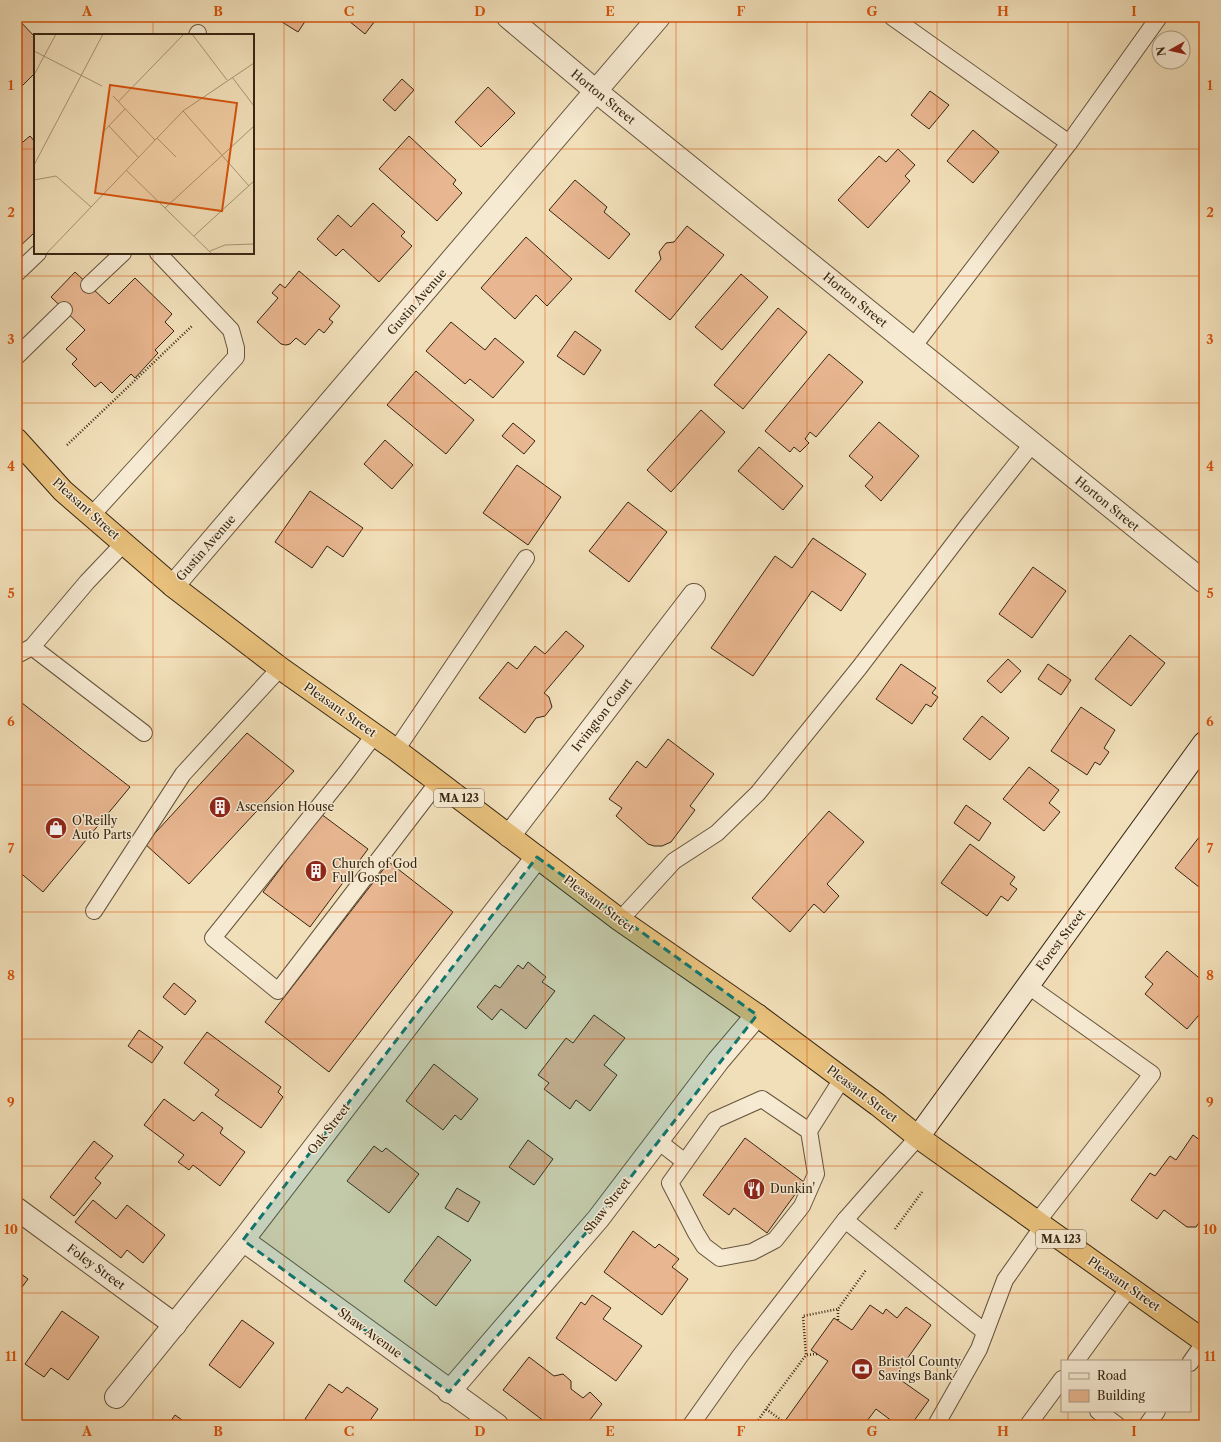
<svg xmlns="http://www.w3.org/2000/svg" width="1221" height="1442" viewBox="0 0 1221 1442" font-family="'Libre Caslon Text',serif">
<rect width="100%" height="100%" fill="#f1dfb9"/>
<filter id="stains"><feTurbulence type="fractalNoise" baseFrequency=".005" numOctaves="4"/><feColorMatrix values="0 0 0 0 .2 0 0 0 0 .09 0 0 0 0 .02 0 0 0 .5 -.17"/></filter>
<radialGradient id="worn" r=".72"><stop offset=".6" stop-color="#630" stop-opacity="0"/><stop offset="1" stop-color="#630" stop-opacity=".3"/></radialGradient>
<g fill="#e8b690" stroke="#372612">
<polygon points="274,17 308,17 298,32"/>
<polygon points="344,17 378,17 365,34"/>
<polygon points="17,18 35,37 35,73 17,91"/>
<polygon points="402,79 414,90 395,111 383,100"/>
<polygon points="488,87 515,113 481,147 455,122"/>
<polygon points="930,91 949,105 929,129 911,115"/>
<polygon points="973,130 999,152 973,183 947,161"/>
<polygon points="30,136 35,142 35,232 17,249 17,147"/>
<polygon points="409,136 456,180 453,184 462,193 437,221 379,169"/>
<polygon points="898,149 915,165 905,176 910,181 868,228 838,200 879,156 886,162"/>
<polygon points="575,180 607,207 604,212 630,234 609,259 549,210"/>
<polygon points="373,203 405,232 401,236 412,246 379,282 343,249 336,256 317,239 338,215 351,227"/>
<polygon points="687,226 724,255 670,320 635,291 661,259 659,252 666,243 674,242"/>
<polygon points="526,237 572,279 547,306 536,295 515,319 481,288"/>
<polygon points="299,271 340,306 329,319 333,322 324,333 319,329 305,345 296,338 290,344 286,345 281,344 257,322 278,298 272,293 280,284 285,288"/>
<polygon points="75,272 109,304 135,278 172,314 165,322 174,331 155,350 158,353 135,378 131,374 112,393 101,382 95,387 72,364 77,359 66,349 85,330 51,297"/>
<polygon points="741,274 768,297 722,350 695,327"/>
<polygon points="778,308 807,332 743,409 714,385"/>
<polygon points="451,322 485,350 495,338 524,362 493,398 470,379 465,384 426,351"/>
<polygon points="575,331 601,350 584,375 557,356"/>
<polygon points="829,354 863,382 816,437 810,432 805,439 809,443 800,452 794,447 790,452 765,431"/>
<polygon points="416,371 474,420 446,454 387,405"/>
<polygon points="701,410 725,432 671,492 647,470"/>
<polygon points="879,422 919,456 881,501 865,486 873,477 849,456"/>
<polygon points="513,423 535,441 524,454 502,436"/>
<polygon points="385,440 413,465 392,489 364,464"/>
<polygon points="759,447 803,486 783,510 738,471"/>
<polygon points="517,465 561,497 528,545 483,513"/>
<polygon points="310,491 363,528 343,557 327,546 312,568 275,542"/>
<polygon points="628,502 667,532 629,582 589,551"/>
<polygon points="813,538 866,574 841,611 812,591 753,676 711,648 775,556 792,568"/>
<polygon points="1033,567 1066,591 1032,638 999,614"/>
<polygon points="566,631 584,646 544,693 549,697 552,707 545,716 536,718 525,733 479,698 508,662 517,669 535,646 545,654"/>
<polygon points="1130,635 1165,663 1131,706 1095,679"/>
<polygon points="1008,659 1021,671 1001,693 987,681"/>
<polygon points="901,664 936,688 932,693 938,697 931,707 926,704 912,724 876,699"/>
<polygon points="1048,664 1071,680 1061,695 1038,679"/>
<polygon points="22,703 130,787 43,892 17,870 17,709"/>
<polygon points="1081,707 1115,730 1104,748 1109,752 1100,765 1095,762 1087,775 1051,751"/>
<polygon points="982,716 1009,738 990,760 963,739"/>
<polygon points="247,733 294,771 189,884 145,844"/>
<polygon points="668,739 714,774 690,806 695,810 671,842 662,846 654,846 648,844 616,816 622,808 609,799 637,761 646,768"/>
<polygon points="1029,767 1059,790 1049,803 1060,812 1044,831 1003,799"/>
<polygon points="966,805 991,823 979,841 954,823"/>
<polygon points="829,811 864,842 827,884 839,896 824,913 814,904 790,932 752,898"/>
<polygon points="321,814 368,849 310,927 263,892"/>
<polygon points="1204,831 1204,891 1175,868"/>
<polygon points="970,844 1015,877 1010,884 1017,889 1008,901 1001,896 987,916 941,883"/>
<polygon points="389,862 453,912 329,1072 265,1022"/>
<polygon points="1167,951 1204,982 1204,1009 1187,1029 1145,994 1153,984 1145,977"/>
<polygon points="528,962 546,977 542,982 555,991 526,1029 501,1009 492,1020 477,1007 495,985 500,988 518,965 523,969"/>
<polygon points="174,983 196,1001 185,1015 163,997"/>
<polygon points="594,1015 625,1038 604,1065 617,1075 590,1111 576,1100 570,1109 544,1089 549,1083 538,1075 566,1038 573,1043"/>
<polygon points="139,1030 163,1047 152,1063 128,1046"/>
<polygon points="207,1032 281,1087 278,1092 283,1097 261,1128 215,1095 219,1090 184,1063"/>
<polygon points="434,1064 478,1099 461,1120 455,1115 443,1130 406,1101"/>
<polygon points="164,1099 194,1121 202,1112 223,1128 220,1133 245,1152 220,1186 193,1165 189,1170 178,1162 184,1155 144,1125"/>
<polygon points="1193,1135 1204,1143 1204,1216 1196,1227 1187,1227 1164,1210 1157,1219 1131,1200 1150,1173 1155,1176 1170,1156 1176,1160"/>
<polygon points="745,1138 804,1182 767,1233 734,1208 729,1215 703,1195"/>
<polygon points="528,1140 553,1159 534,1185 509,1167"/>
<polygon points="94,1141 113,1156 95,1178 101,1183 74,1216 50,1197"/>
<polygon points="374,1146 382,1152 386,1148 419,1174 389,1213 347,1181"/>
<polygon points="457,1188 480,1202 468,1222 445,1208"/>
<polygon points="93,1200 116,1219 127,1205 165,1235 143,1263 127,1250 121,1258 75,1222"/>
<polygon points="633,1231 655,1248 659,1244 679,1259 672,1267 688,1279 662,1315 604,1272"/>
<polygon points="438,1236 471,1260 436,1306 404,1281"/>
<polygon points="17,1271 28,1279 17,1294"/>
<polygon points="592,1295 611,1308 603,1319 642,1346 616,1381 556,1338 581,1302 585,1305"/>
<polygon points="870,1305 883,1314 886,1309 897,1318 906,1307 931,1325 895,1376 929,1400 911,1425 897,1425 876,1409 864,1425 782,1425 828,1361 811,1350 834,1318 852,1330"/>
<polygon points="62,1311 99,1337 68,1380 51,1368 44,1377 25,1364"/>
<polygon points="242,1320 274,1343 240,1388 209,1365"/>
<polygon points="529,1357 554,1376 563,1374 571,1381 571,1389 583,1398 590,1392 602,1404 586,1425 549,1425 503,1390"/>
<polygon points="329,1384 342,1393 347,1387 378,1409 367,1425 314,1425 305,1419"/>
<polygon points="175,1415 189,1425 168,1425"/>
</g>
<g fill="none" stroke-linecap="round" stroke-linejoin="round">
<g stroke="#66543c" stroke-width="18">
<g id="lane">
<polyline points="892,17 1069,143 913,347"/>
<polyline points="197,35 198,33"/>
<polyline points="1069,143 1159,17"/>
<polyline points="17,273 38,253"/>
<polyline points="89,285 123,253"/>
<polyline points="17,356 64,310"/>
<polyline points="92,515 236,357 236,348 231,330 158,253"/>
<polyline points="32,647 144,733"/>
<polyline points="17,655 32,647 87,582 124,543"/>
<polyline points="375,734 345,774 213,938 278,991 438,782"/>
<polyline points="396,750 526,558"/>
<polyline points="94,911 183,774 280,668"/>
<polyline points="620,920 674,861 717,833 758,793 859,668 968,525 1033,443"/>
<polyline points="1027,985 1152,1074 1037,1222"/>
<polyline points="809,1131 762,1099 715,1120 670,1183 696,1233 704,1246 720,1258 752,1252 775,1240 802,1206 816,1174 809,1131 842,1079"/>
<polyline points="658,1141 685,1162"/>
<polyline points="845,1220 985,1332"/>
<polyline points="1076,1361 1129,1288"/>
<polyline points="1190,1363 1204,1343"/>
<polyline points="1098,1411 1117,1425"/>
<polyline points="691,1425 740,1356 845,1220 918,1137"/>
<polyline points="936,1425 979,1349 1005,1280 1043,1226"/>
<polyline points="1028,1425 1062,1379"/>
<polyline points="1147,1425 1157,1411"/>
</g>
</g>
<g stroke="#66543c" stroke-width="24">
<g id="street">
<polyline points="508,17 597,92 1204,582"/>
<polyline points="173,586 659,17"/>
<polyline points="509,836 694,595"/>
<polyline points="17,1209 175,1325"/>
<polyline points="243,1240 497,1425"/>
<polyline points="449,1392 598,1219 718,1061 757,1015"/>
<polyline points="116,1397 243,1240 537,857"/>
</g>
</g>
<g stroke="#372612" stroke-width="24">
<polyline id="secondary" points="918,1137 1204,743"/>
</g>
<g stroke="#372612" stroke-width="24">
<polyline id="highway" points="17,440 63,491 173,586 280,668 396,750 620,920 757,1015 878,1105 918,1137 1204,1341"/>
</g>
<g stroke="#372612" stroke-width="2.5" stroke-dasharray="1 2" stroke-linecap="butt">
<polyline points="67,445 193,325"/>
<polyline points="895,1229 922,1192"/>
<polyline points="838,1320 838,1309 866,1270"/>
<polyline points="817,1354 806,1355 803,1316 838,1309"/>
<polyline points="784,1422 766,1409 806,1355"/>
<polyline points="755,1425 766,1409"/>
</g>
<use href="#lane" stroke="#f6ead2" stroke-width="16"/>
<use href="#street" stroke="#f6ead2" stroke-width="22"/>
<use href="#secondary" stroke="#f6ead2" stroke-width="22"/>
<use href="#highway" stroke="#e8c07c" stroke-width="22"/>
</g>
<path fill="#0f766e" fill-opacity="0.2" stroke="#0f766e" stroke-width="3" stroke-dasharray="8 5" stroke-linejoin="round" d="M537,857L757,1015L598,1219L449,1392L243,1240Z"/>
<path fill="none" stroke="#d6540d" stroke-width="1" stroke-opacity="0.55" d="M153,17V35M284,17V1425M414,17V1425M545,17V1425M676,17V1425M807,17V1425M937,17V1425M1068,17V1361M17,149H35M253,149H1204M153,253V1425M17,276H1204M17,403H1204M17,530H1204M17,657H1204M17,785H1204M17,912H1204M17,1039H1204M17,1166H1204M17,1293H1204M1068,1411V1425"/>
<defs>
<g id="building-disc" transform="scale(1.15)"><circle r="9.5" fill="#8f2418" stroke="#f6ead2"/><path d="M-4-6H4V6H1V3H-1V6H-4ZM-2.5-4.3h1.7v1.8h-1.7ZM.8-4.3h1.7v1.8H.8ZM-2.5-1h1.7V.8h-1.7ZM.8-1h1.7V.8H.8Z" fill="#fff"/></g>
<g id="shop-disc" transform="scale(1.15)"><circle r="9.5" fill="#8f2418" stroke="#f6ead2"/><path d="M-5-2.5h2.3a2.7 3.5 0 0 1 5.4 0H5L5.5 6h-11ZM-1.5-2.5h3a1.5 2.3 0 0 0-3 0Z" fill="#fff"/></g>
<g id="restaurant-disc" transform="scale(1.15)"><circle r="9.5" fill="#8f2418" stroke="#f6ead2"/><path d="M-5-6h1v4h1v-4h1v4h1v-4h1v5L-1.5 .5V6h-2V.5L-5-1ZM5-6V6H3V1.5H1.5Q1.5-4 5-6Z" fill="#fff"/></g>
<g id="bank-disc" transform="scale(1.15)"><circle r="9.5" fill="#8f2418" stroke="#f6ead2"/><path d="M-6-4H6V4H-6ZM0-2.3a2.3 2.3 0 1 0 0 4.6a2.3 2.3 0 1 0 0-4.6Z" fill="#fff"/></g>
</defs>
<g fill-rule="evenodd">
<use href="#building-disc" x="220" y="807"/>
<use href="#shop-disc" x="56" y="828"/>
<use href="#building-disc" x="316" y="871"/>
<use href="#restaurant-disc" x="754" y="1189"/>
<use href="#bank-disc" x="862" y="1369"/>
</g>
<g text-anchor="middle" stroke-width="3" stroke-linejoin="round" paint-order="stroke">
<g fill="#f6ead2" stroke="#70614c" stroke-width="1">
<rect x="434" y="789" width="50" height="18" rx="3"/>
<rect x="1036" y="1230" width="50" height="18" rx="3"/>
</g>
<g font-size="11" font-weight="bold" fill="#372612">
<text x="459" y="802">MA 123</text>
<text x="1061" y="1243">MA 123</text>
</g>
<g font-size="12" fill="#372612" stroke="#f6ead2">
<text transform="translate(603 97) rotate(39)" y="4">Horton Street</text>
<text transform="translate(855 300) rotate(39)" y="4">Horton Street</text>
<text transform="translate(417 302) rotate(-49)" y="4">Gustin Avenue</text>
<text transform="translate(1107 504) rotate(39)" y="4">Horton Street</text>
<text transform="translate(86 509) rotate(42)" y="4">Pleasant Street</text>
<text transform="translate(206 548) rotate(-49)" y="4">Gustin Avenue</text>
<text transform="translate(340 710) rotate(35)" y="4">Pleasant Street</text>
<text transform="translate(602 715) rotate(-52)" y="4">Irvington Court</text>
<text transform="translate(599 904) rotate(37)" y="4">Pleasant Street</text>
<text transform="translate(1061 940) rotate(-53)" y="4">Forest Street</text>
<text transform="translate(862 1094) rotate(37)" y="4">Pleasant Street</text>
<text transform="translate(329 1129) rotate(-52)" y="4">Oak Street</text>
<text transform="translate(607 1206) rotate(-52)" y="4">Shaw Street</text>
<text transform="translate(96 1267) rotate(36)" y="4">Foley Street</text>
<text transform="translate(1124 1284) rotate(35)" y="4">Pleasant Street</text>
<text transform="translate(370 1333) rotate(36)" y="4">Shaw Avenue</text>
</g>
<g font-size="12" fill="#372612" stroke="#f6ead2" text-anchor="start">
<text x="236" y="811">Ascension House</text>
<text x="72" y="825">O'Reilly<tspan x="72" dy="14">Auto Parts</tspan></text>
<text x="332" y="868">Church of God<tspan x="332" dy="14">Full Gospel</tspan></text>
<text x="770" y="1193">Dunkin'</text>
<text x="878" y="1366">Bristol County<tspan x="878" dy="14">Savings Bank</tspan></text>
</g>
</g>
<g transform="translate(34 34)">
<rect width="220" height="220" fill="#f1dfb9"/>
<path fill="none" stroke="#a79576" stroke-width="1" d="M158,0L193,46M0,17L68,52M0,41L22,0M198,43L220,72M79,62L121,106M84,68L150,0M149,77L215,152M75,92L104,123M68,99L91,75M123,104L142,123M0,131L69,0M92,136L178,220M0,146L22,142L57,173M131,174L220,92M160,202L220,147M176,217L191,211L220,210M12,220L149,77L220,29"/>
<path fill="#d6540d" fill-opacity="0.15" stroke="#d6540d" stroke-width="2" d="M76,51L203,69L188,177L61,159Z"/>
<rect width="220" height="220" fill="none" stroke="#372612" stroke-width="2"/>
</g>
<rect width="1221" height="1442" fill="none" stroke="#f1dfb9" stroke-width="44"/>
<rect x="1061" y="1360" width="130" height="52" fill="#f6ead2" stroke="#aa9c85"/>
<rect x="1069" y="1373" width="20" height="6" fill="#f6ead2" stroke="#aa9c85"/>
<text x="1097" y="1380" font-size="12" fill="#372612">Road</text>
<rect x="1069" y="1390" width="20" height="12" fill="#e8b690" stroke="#aa9c85"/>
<text x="1097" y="1400" font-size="12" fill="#372612">Building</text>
<g transform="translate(1171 50) rotate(262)"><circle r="19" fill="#f6ead2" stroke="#aa9c85"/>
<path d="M0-3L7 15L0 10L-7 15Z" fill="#8f2418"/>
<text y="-6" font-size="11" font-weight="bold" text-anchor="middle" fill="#372612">N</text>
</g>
<rect x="22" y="22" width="1177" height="1398" fill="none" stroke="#d6540d" stroke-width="1.5"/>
<g font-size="13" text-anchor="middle" font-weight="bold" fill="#d6540d">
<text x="87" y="16">A</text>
<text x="218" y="16">B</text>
<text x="349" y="16">C</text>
<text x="480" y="16">D</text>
<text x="610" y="16">E</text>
<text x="741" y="16">F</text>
<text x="872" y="16">G</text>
<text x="1003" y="16">H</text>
<text x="1134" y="16">I</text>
<text x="11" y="90">1</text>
<text x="1210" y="90">1</text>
<text x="11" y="217">2</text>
<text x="1210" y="217">2</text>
<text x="11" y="344">3</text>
<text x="1210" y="344">3</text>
<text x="11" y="471">4</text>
<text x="1210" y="471">4</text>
<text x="11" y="598">5</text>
<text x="1210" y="598">5</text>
<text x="11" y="726">6</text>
<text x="1210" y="726">6</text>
<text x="11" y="853">7</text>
<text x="1210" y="853">7</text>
<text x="11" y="980">8</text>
<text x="1210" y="980">8</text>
<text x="11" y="1107">9</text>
<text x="1210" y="1107">9</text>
<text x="11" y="1234">10</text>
<text x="1210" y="1234">10</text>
<text x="11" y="1361">11</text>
<text x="1210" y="1361">11</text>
<text x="87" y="1436">A</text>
<text x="218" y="1436">B</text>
<text x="349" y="1436">C</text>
<text x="480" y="1436">D</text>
<text x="610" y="1436">E</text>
<text x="741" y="1436">F</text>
<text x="872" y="1436">G</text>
<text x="1003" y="1436">H</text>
<text x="1134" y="1436">I</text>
</g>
<rect width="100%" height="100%" filter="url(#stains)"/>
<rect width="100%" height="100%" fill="url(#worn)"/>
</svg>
